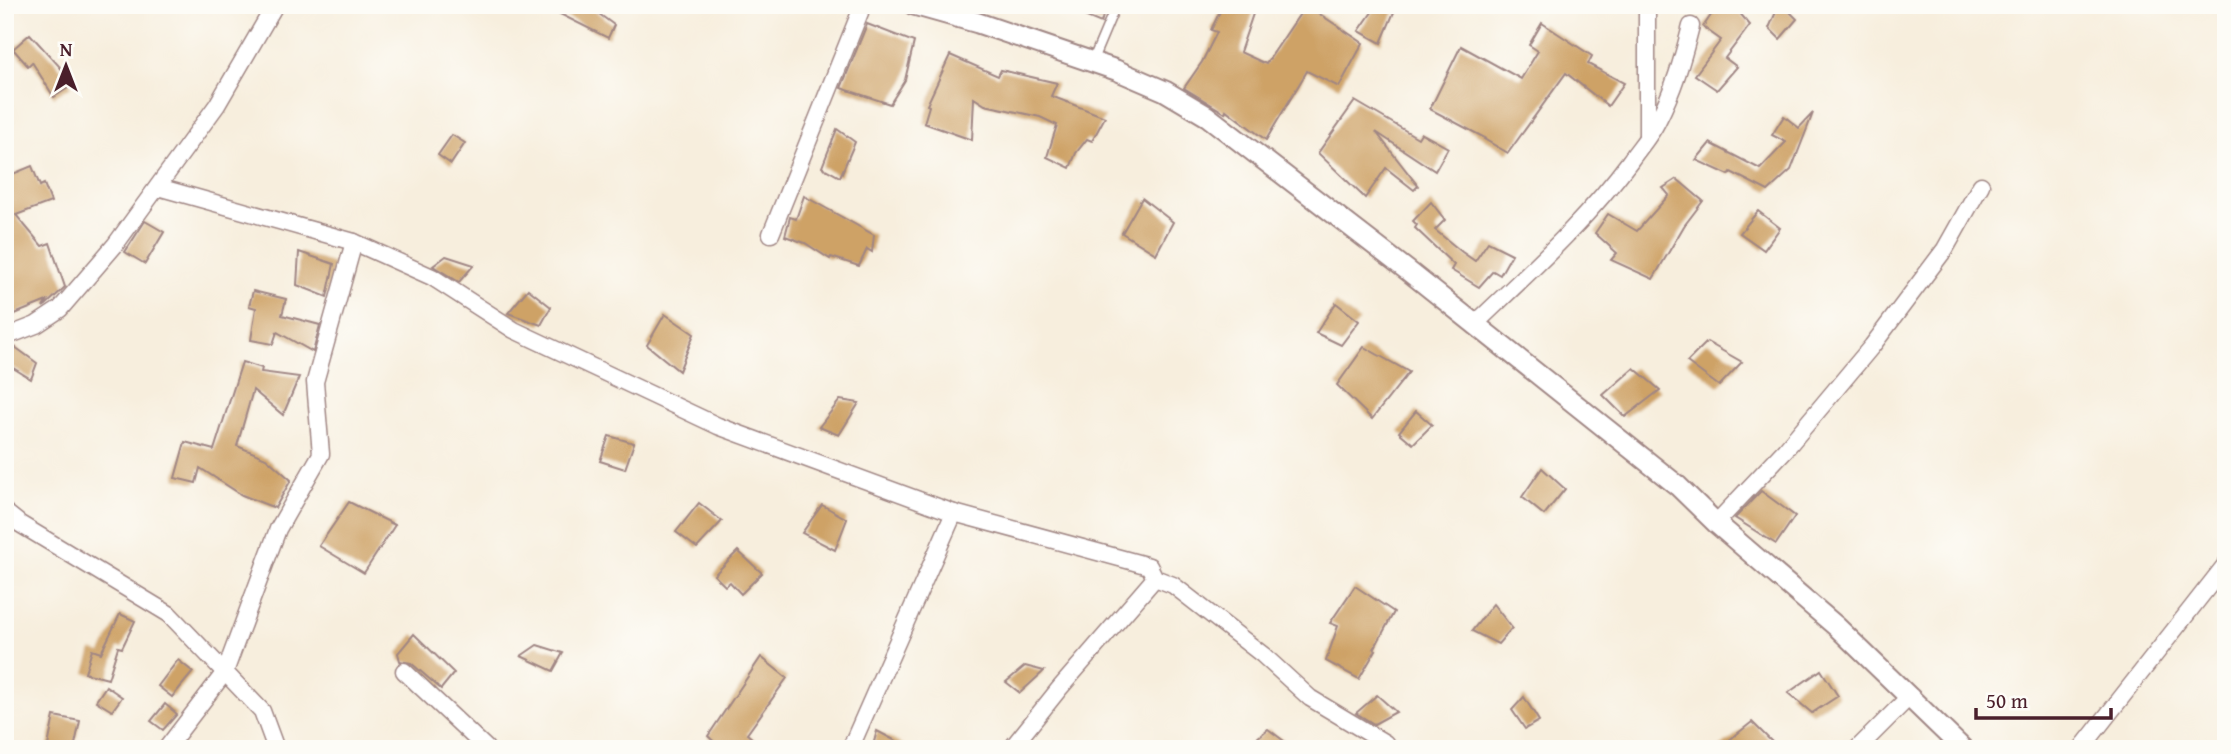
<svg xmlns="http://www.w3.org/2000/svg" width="2231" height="754" viewBox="0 0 2231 754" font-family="'Gentium Book Plus',serif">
<rect width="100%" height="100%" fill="#fdfcf7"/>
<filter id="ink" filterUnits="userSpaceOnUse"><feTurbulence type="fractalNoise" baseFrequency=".0143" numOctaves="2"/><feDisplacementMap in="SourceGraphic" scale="14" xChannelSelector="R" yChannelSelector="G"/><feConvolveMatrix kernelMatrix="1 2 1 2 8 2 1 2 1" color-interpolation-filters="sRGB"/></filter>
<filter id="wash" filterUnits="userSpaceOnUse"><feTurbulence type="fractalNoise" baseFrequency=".00686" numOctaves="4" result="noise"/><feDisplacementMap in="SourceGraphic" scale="28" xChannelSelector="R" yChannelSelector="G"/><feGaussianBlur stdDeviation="1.57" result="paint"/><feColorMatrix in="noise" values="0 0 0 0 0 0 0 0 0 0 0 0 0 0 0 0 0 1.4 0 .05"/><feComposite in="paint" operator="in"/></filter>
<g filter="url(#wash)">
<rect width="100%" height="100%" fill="#f7eedd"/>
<g id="blocks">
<g fill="#cea266">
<polygon points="542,5 587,5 614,25 608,38"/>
<polygon points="1058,5 1106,5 1101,23"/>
<polygon points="1223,5 1256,5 1240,52 1266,64 1306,5 1363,43 1339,87 1307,71 1266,140 1226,110 1225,113 1184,88 1202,62 1217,32 1211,30"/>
<polygon points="1377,5 1397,5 1381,43 1359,31"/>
<polygon points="1718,5 1733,5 1750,25 1725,58 1737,67 1717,90 1695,75 1721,40 1703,27"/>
<polygon points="1779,5 1783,5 1797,19 1780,39 1769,28"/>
<polygon points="1542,23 1592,56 1588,64 1624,83 1608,106 1566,73 1508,153 1484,139 1485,138 1430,109 1461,46 1521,79 1538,51 1529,45"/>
<polygon points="867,24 914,42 905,80 890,104 841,88"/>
<polygon points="30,34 60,67 71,86 54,97 32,62 28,66 13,49"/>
<polygon points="950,55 998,76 1001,70 1057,83 1051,96 1105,117 1092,141 1087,139 1076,153 1070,168 1047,157 1057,125 1040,117 985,105 974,98 972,140 924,123 929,106 927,105"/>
<polygon points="1355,101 1418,138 1421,133 1448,148 1435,171 1376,132 1418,186 1414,190 1386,168 1365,198 1318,153"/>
<polygon points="1813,113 1791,170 1768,191 1731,172 1729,175 1696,160 1710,143 1760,169 1786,142 1772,135 1784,116 1799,128"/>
<polygon points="837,129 855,142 840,177 822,167"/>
<polygon points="452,135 465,143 451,164 438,155"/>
<polygon points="32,166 40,186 44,184 51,202 16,215 42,246 50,243 65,287 46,305 43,307 47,301 5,318 5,185 11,184 8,176"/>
<polygon points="1677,179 1703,201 1684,226 1653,279 1611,260 1617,253 1595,233 1608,214 1637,231 1669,195 1663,188"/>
<polygon points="804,196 874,235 872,252 867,249 859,266 831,257 830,259 805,243 785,236 790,217 796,219"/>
<polygon points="1142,198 1173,222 1156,254 1122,233"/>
<polygon points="1431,202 1445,220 1435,230 1462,252 1475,261 1488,242 1512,254 1500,275 1493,271 1479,287 1451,270 1454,265 1415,228 1417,225 1413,221"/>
<polygon points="1758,211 1780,228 1764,250 1740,233"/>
<polygon points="145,221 164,232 145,264 125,252"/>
<polygon points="299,252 334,264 327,297 297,285"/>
<polygon points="446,256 474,265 459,282 433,266"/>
<polygon points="528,289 551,307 541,325 508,313"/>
<polygon points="253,291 286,299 282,315 320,325 313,352 277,332 273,344 251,340 256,308 249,306"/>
<polygon points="1336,303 1359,321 1341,345 1316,333"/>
<polygon points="665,314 694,334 679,371 647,345"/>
<polygon points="1707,342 1742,362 1719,386 1687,362"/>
<polygon points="15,347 37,363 31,379 5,363"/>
<polygon points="1364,347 1409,372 1372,419 1337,385"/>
<polygon points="242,362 262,368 261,372 299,377 283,415 253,390 237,446 266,458 291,480 275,508 242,495 200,468 196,483 175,478 185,442 214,450"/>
<polygon points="1634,368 1660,390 1625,417 1603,395"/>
<polygon points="840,400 859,403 839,435 819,427"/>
<polygon points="1416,411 1432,425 1413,444 1399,432"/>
<polygon points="609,436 634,443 625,469 600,461"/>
<polygon points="1542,468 1565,489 1544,515 1522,497"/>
<polygon points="1761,491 1795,516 1776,544 1735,518"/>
<polygon points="349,502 395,525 364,573 319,546"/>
<polygon points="699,503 722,521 697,548 676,532"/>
<polygon points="822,505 847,519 835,550 802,533"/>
<polygon points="738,551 762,573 741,594 730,582 725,586 714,575"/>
<polygon points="1355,586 1394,612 1374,649 1376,650 1359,679 1326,661 1338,626 1330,623"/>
<polygon points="1493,604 1512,628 1498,644 1472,631"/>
<polygon points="120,614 135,621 122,648 118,647 108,679 85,673 92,650 101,653"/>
<polygon points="414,634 454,673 441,689 411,663 400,661 398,653"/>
<polygon points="537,645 563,653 553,671 521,656"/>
<polygon points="761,657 787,678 747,734 765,749 722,749 708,736"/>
<polygon points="178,660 193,672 172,697 158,686"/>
<polygon points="1025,666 1044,671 1020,693 1006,682"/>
<polygon points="1821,670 1838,696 1812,713 1788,693"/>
<polygon points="106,686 122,697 112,711 96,701"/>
<polygon points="1377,695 1396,712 1374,724 1356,713"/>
<polygon points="1524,697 1539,721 1525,729 1512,710"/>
<polygon points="165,704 177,714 163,730 151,721"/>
<polygon points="54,716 80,721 74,749 48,746"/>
<polygon points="1752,722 1779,749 1718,749"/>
<polygon points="1268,729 1284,741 1273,749 1244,749"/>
<polygon points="877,731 911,749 872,749"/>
</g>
</g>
</g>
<g filter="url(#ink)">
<use href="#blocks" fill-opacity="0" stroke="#a08684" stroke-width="2"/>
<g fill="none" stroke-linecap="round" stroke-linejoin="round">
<g stroke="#a08684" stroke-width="11">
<polyline id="service" points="1092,62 1116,5"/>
</g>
<g stroke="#a08684" stroke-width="19">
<g id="minor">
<polyline points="1647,137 1647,5"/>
<polyline points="158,187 354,242 432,277 514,330 718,426 954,513 1149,566 1155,578 1173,585 1263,655 1310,698 1385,743 1390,749"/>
<polyline points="771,234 863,5"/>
<path d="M1475,324C1529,272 1585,222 1630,161C1639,148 1650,136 1657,122C1674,89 1682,61 1691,26"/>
<polyline points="5,337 36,325 60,309 115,245 217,105 275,5"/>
<polyline points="5,512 20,524 169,614 262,711 276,749"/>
<polyline points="1716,523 1785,450 1872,346 1945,249 1981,185"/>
<polyline points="404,671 486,748"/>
<polyline points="166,749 225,672 278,529 321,454 315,382 354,242"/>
<polyline points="850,749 954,513"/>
<polyline points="1011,749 1059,689 1155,578"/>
<polyline points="1857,749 1910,696"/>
<polyline points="2081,749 2226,564"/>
</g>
</g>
<g stroke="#a08684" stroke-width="23">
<polyline id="tertiary" points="914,5 978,23 1116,70 1165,91 1207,116 1407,270 1678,486 1716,523 1837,627 1963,749"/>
</g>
<use href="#service" stroke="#fff" stroke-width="8"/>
<use href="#minor" stroke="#fff" stroke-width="16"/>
<use href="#tertiary" stroke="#fff" stroke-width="19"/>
</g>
</g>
<rect width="2231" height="754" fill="none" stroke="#fdfcf7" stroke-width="28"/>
<g transform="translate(66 66)" stroke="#fdfcf7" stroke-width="5" paint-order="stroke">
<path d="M0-5L12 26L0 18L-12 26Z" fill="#4a1f2b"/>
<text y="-10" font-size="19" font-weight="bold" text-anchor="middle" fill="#4a1f2b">N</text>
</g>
<path d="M1976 708v10h135v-10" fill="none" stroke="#4a1f2b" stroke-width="3.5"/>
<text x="1986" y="708" font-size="21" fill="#4a1f2b" stroke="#fdfcf7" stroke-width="5" paint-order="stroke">50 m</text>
</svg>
